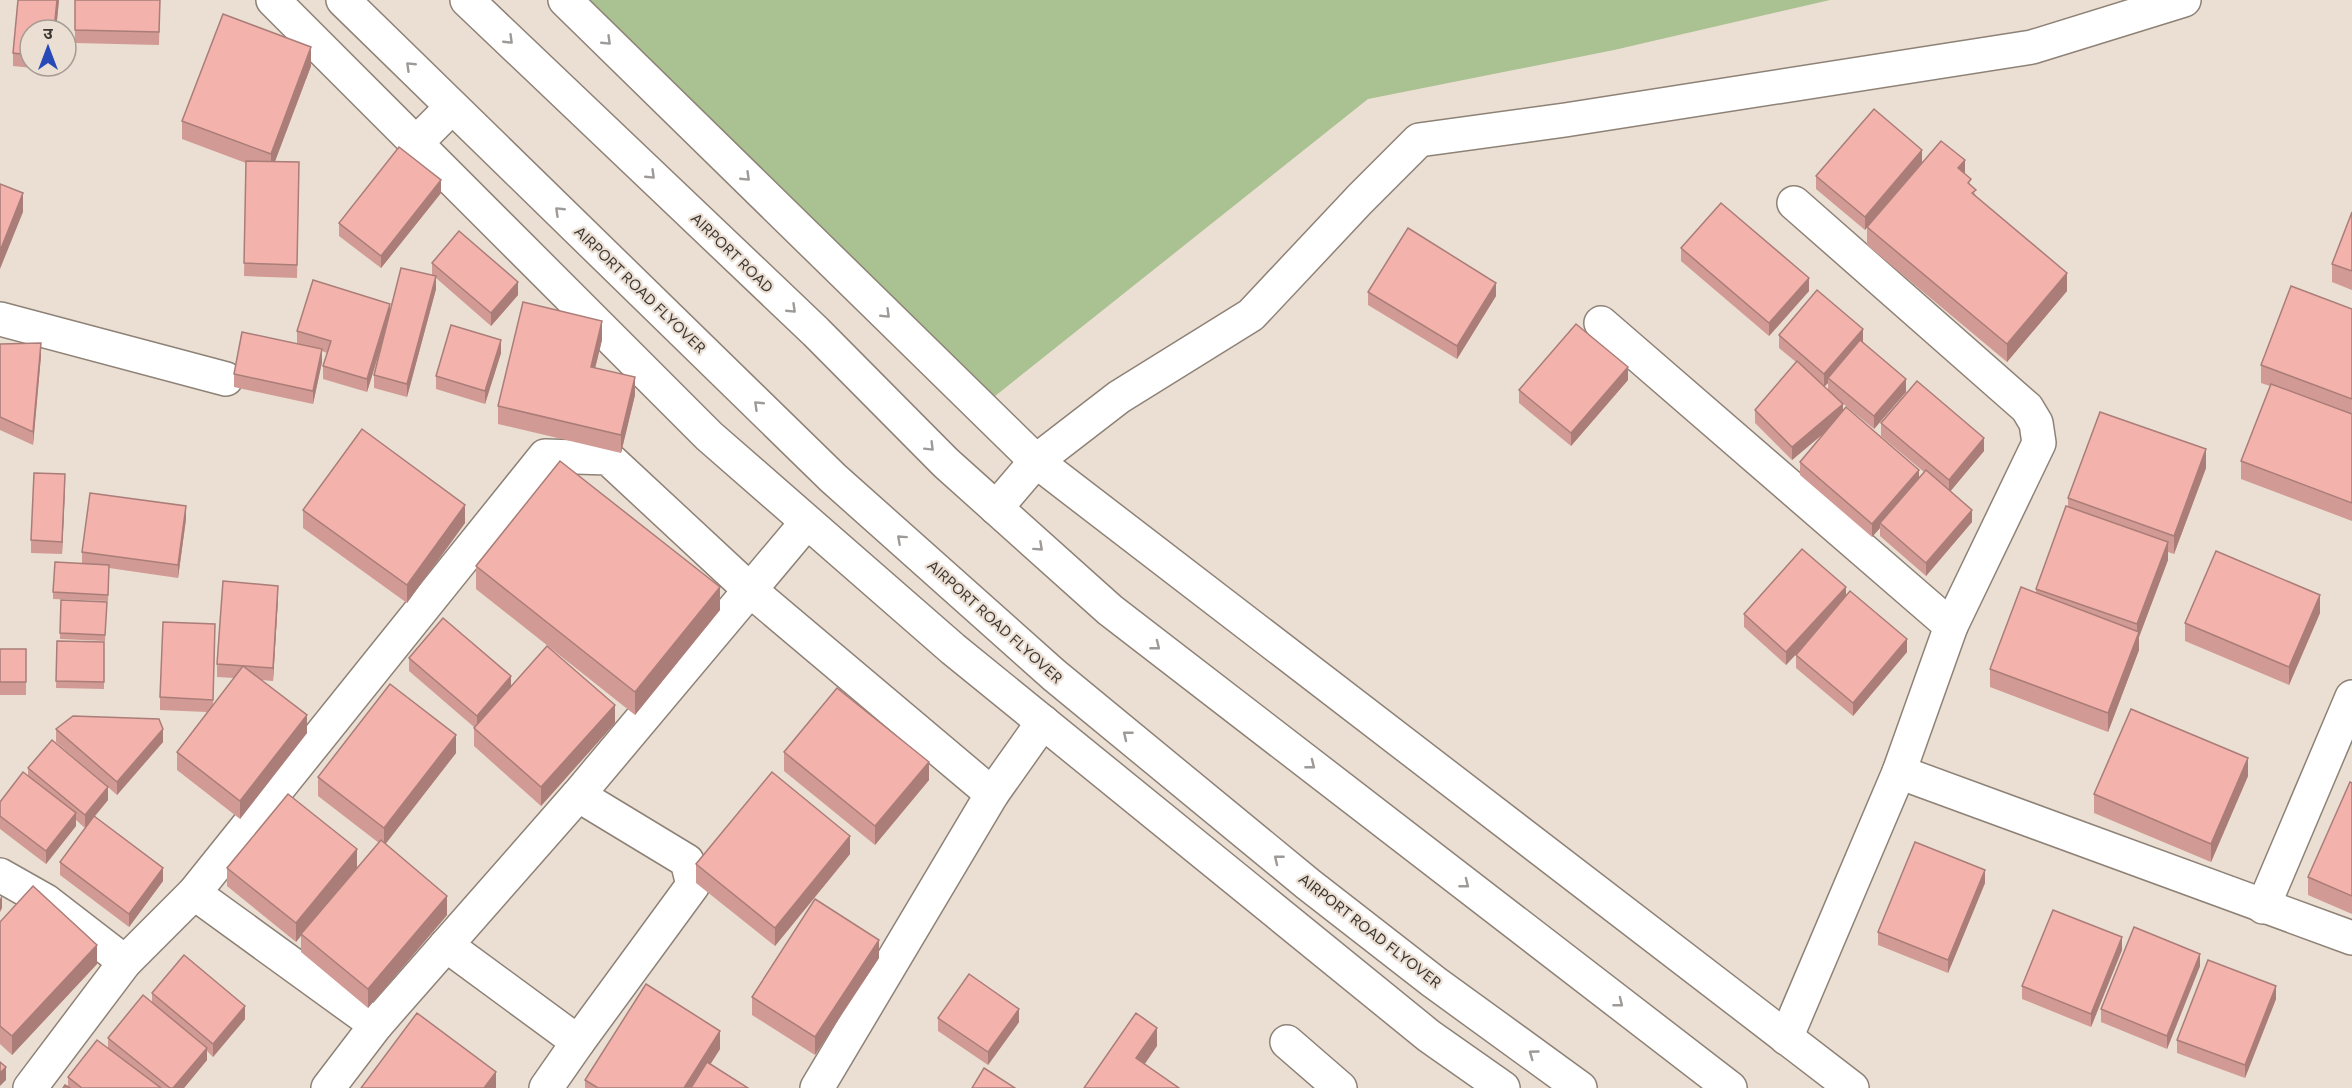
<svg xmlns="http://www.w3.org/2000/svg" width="2352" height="1088" viewBox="0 0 2352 1088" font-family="Figtree,'Noto Sans Devanagari',sans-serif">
<rect width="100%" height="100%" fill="#ebded2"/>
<polygon fill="#aac191" points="579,0 1830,0 1614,50 1368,99 980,408"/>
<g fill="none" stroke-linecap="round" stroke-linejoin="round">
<g stroke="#8e8277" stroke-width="36">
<g id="minor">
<polyline points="273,0 709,436 953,649 1429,1036 1503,1088"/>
<polyline points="565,0 1036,461 1852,1088"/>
<polyline points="416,143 452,107"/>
<polyline points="0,319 226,379"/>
<polyline points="1601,323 1951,626"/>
<polyline points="996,508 1036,461 1119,397 1251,315 1360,199 1419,140 1565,120 2032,47 2184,0"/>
<polyline points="1899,772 2352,938"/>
<polyline points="0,875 46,901 125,962"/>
<polyline points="194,893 376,1025"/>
<polyline points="2263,907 2352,697"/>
<polyline points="446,945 578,1042 693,885 687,861 578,795"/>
<polyline points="1786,1038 1899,772 1951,626 2039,443 2036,423 2027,408 1794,203"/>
<polyline points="1287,1042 1340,1088"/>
<polyline points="30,1088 125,962 194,893 545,456 608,458 750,590 992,794"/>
<polyline points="328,1088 376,1025 578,795 807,522"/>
<polyline points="546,1088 578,1042"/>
<polyline points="817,1088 992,794 1043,722"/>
</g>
</g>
<g stroke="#8e8277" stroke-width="36">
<g id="major">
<polyline points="343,0 833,478 1054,675 1308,884 1434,982 1580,1088"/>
<polyline points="467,0 816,332 946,463 1110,610 1730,1088"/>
</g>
</g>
<use href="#minor" stroke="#fff" stroke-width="33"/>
<use href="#major" stroke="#fff" stroke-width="33"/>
</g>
<g fill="#d19a94" fill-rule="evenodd">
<polygon points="18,0 59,0 56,30 30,30 30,66 52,66 52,70 13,66 13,53"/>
<polygon points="75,0 160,0 159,45 75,43"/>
<polygon points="311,66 275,161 299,162 297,278 244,276 246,163 182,139 182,121"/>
<polygon points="1922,162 1965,174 1976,196 2067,291 2007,362 1867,245 1867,227 1865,230 1816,189 1816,176"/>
<polygon points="441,193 381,268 339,236 339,223"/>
<polygon points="2352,212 2352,290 2332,282 2332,264"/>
<polygon points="1681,248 1809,291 1769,336 1681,261"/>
<polygon points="432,263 518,295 491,326 436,278 436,289 407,397 374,388 374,375 381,347 367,392 323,379 323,366 327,353 322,351 322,362 313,404 234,387 234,374 297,344 297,331 390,311 432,275"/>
<polygon points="1368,292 1496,296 1457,359 1368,305"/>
<polygon points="2352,309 2352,521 2241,479 2241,461 2270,386 2261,383 2261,365"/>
<path d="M1779,335L1863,342L1906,392L1874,429L1835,397L1843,411L1919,477L1924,472L1881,436V423L1984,451L1950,491L1972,522L1926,576L1880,536V528L1872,537L1800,475V462L1824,433L1792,460L1755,423V410L1796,362L1779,348ZM1828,383V390L1824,387Z"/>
<polygon points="602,340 595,368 635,395 621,453 498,424 498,406"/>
<polygon points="0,344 41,356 33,445 0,430"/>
<polygon points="501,353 485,404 436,389 436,376"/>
<polygon points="1628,380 1571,446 1519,403 1519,390"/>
<polygon points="2206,468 2174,554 2168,552 2168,560 2139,637 2139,650 2108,732 1990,687 1990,669 2036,593 2036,589 2068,507 2068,498"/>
<polygon points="65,487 62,554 31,553 31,540"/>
<polygon points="303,510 465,523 407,603 303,528"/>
<polygon points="186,519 178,578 109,568 108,601 53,599 53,592 82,563 82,552"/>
<polygon points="476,566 720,610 635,715 476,589"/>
<polygon points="1846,596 1907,652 1853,716 1796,668 1796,655 1804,646 1786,665 1744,627 1744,614"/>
<polygon points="278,599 273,681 261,680 307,733 240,819 177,770 177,752 207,712 160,710 160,697 215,637 213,705 234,678 217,677 217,664"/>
<polygon points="107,602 105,641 60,639 60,633"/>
<polygon points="2320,613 2289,685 2185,641 2185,623"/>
<polygon points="57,641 104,642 104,689 56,688"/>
<rect x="0" y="649" width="26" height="46"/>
<polygon points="409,658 511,686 615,723 541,806 474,746 474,727 409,671"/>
<polygon points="56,729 163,742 117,795 108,787 108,800 95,816 163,881 129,927 60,875 60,862 85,828 76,820 76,826 46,864 0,829 0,802 28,776 28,768 105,784 56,742"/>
<polygon points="784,752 929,780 875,845 784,771"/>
<polygon points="456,753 385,844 447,915 368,1008 301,952 301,934 296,942 227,886 227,868 357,868 318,915 379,843 318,796 318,777"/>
<polygon points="2248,776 2211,862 2094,813 2094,794"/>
<polygon points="2352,783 2352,914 2308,895 2308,877"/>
<polygon points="850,854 775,946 696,883 696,864"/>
<polygon points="1985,883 1948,973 1878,945 1878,932"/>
<polygon points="0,922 97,964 12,1055 0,1044"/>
<polygon points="2122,950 2091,1027 2022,999 2022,986"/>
<polygon points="879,958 815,1055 752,1015 752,997"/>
<polygon points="2200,966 2167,1049 2101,1022 2101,1009"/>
<polygon points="152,993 245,1019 213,1057 207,1051 207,1060 184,1088 63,1088 68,1086 68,1077 108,1048 108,1038 152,1002"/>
<polygon points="2276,999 2245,1078 2177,1053 2177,1040"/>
<polygon points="938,1018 1019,1022 988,1065 938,1031"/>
<polygon points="720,1049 710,1065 748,1088 585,1088 585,1080"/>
</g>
<g fill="#aa7d78">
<polygon points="57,0 59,0 56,30 54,30"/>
<polygon points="311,47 311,66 271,172 271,154"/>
<polygon points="1922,150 1922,162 1865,230 1865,217"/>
<polygon points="1965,160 1965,179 1958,168"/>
<polygon points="441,180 441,193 381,268 381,256"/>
<polygon points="23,193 23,212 0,269 0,251"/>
<polygon points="2067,273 2067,291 2007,362 2007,344"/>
<polygon points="436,276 436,289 407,397 407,384"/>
<polygon points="1809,278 1809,291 1769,336 1769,323"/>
<polygon points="518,282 518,295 491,326 491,313"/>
<polygon points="1496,283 1496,296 1457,359 1457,346"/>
<polygon points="390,304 390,317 367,392 367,379"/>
<polygon points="602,321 602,340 591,385 591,367"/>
<polygon points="1863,329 1863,342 1830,380 1828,378 1828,383 1824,387 1824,374"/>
<polygon points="501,340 501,353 485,404 485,391"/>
<polygon points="41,343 41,356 33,445 33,432"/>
<polygon points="322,349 322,362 313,404 313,391"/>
<polygon points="1628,367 1628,380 1571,446 1571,433"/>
<polygon points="635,377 635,395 621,453 621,435"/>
<polygon points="1906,379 1906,392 1874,429 1874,416"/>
<polygon points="1843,404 1843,417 1792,460 1792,447"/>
<polygon points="1984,438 1984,451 1949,493 1949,480"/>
<polygon points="2206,449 2206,468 2174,554 2174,536"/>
<polygon points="1919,470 1919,483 1880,523 1880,528 1872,537 1872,524"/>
<polygon points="65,474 65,487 62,554 62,542"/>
<polygon points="465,505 465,523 407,603 407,585"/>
<polygon points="186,506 186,519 178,578 178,565"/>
<polygon points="1972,510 1972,522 1926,576 1926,563"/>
<polygon points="2168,542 2168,560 2139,637 2139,650 2108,732 2108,713 2137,637 2137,624"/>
<polygon points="278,586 278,599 273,681 273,668"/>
<polygon points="720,587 720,610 635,715 635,692"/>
<polygon points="1846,587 1846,600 1786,665 1786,652"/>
<polygon points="2320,595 2320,613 2289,685 2289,667"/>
<polygon points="1907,639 1907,652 1853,716 1853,703"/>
<polygon points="511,676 511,689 477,729 477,716"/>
<polygon points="615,705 615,723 541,806 541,787"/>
<polygon points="307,715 307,733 240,819 240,801"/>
<polygon points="163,729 163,742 117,795 117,782"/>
<polygon points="456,735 456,753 384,846 384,828"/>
<polygon points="2248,758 2248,776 2211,862 2211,844"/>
<polygon points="929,762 929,780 875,845 875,826"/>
<polygon points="108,787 108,800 85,828 85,815"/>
<polygon points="76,813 76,826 46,864 46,851"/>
<polygon points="850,836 850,854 775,946 775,928"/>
<polygon points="357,849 357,868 296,942 296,923"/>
<polygon points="163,868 163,881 129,927 129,914"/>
<polygon points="1985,870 1985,883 1948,973 1948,960"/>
<polygon points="2,895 2,908 0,912 0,899"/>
<polygon points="447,896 447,915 368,1008 368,989"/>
<polygon points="2122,937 2122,950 2091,1027 2091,1014"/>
<polygon points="879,940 879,958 815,1055 815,1037"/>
<polygon points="97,945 97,964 12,1055 12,1036"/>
<polygon points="2200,954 2200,966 2167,1049 2167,1036"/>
<polygon points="2276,986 2276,999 2245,1078 2245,1065"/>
<polygon points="245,1006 245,1019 213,1057 213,1044"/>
<polygon points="1019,1009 1019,1022 988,1065 988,1052"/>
<polygon points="1157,1028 1157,1046 1136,1077 1136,1058"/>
<polygon points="720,1031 720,1049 695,1088 684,1088"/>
<polygon points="207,1048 207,1060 184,1088 173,1088"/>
<polygon points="6,1067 6,1080 0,1086 0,1073"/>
<polygon points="496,1072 496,1088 484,1088"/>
</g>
<g fill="#f3b3ac" stroke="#aa7d78" stroke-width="1.5">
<polygon points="18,0 57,0 54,30 30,30 30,55 13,53"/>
<polygon points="75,0 160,0 159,32 75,30"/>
<polygon points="223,14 311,47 271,154 182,121"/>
<polygon points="1874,109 1922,150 1865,217 1816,176"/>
<polygon points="1941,141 1965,160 1958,168 1971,179 1968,183 1976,190 1972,193 2067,273 2007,344 1867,227"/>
<polygon points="399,147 441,180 381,256 339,223"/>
<polygon points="246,161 299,162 297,265 244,263"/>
<polygon points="0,184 23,193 0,251"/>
<polygon points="1721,203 1809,278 1769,323 1681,248"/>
<polygon points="2352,212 2352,271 2332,264"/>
<polygon points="1408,228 1496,283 1457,346 1368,292"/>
<polygon points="459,231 518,282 491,313 432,263"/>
<polygon points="401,268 436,276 407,384 374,375"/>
<polygon points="313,280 390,304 367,379 323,366 331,341 297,331"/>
<polygon points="2291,286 2352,309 2352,399 2261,365"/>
<polygon points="1817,290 1863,329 1824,374 1779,335"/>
<polygon points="523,302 602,321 591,367 635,377 621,435 498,406"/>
<polygon points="1576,324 1628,367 1571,433 1519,390"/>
<polygon points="451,325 501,340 485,391 436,376"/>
<polygon points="242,332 322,349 313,391 234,374"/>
<polygon points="1860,340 1906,379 1874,416 1828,378"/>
<polygon points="41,343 33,432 0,417 0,344"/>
<polygon points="1797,361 1843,404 1792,447 1755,410"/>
<polygon points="1917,381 1984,438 1949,480 1881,423"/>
<polygon points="2271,384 2352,414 2352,503 2241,461"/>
<polygon points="1846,407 1919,470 1872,524 1800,462"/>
<polygon points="2100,412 2206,449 2174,536 2068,498"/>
<polygon points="362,429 465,505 407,585 303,510"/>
<polygon points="560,461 720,587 635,692 476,566"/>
<polygon points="1926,470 1972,510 1926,563 1880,523"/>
<polygon points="34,473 65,474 62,542 31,540"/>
<polygon points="90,493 186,506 178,565 82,552"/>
<polygon points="2066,506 2168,542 2137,624 2036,589"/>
<polygon points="1802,549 1846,587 1786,652 1744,614"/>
<polygon points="2216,551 2320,595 2289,667 2185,623"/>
<polygon points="55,562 109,565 108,595 53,592"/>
<polygon points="223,581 278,586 273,668 217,664"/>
<polygon points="2021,587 2139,632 2108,713 1990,669"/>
<polygon points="1850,591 1907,639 1853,703 1796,655"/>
<polygon points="61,600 107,602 105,635 60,633"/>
<polygon points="443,618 511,676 477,716 409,658"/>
<polygon points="163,622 215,624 213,700 160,697"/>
<polygon points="57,641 104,642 104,682 56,681"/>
<polygon points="547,646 615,705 541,787 474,728"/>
<rect x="0" y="649" width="26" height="33"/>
<polygon points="243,666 307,715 240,801 177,752"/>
<polygon points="390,684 456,735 384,828 318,777"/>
<polygon points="837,688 929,762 875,826 784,752"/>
<polygon points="2131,709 2248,758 2211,844 2094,794"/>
<polygon points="73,716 159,719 163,729 117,782 56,729"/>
<polygon points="52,740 108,787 85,815 28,768"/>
<polygon points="23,772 76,813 46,851 0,816 0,802"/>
<polygon points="772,772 850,836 775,928 696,864"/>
<polygon points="2350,782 2352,783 2352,896 2308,877"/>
<polygon points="288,794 357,849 296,923 227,868"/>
<polygon points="94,816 163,868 129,914 60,862"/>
<polygon points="381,840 447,896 368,989 301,934"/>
<polygon points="1915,842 1985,870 1948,960 1878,932"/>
<polygon points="33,886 97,945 12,1036 0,1026 0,922"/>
<polygon points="815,899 879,940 815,1037 752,997"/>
<polygon points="2053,910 2122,937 2091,1014 2022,986"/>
<polygon points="2134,927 2200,954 2167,1036 2101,1009"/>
<polygon points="184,955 245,1006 213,1044 152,993"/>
<polygon points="2208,960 2276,986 2245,1065 2177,1040"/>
<polygon points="969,974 1019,1009 988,1052 938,1018"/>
<polygon points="646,984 720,1031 684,1088 598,1088 585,1080"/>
<polygon points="143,995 207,1048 173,1088 170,1088 108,1038"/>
<polygon points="417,1013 496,1072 484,1088 361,1088"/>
<polygon points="1136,1013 1157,1028 1136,1058 1179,1088 1084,1088"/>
<polygon points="97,1040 161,1088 82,1088 68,1077"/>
<polygon points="0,1062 6,1067 0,1073"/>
<polygon points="707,1062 748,1088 691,1088"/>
<polygon points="984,1068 1015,1088 972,1088"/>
<polygon points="65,1085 70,1088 63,1088"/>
</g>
<defs><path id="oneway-chevron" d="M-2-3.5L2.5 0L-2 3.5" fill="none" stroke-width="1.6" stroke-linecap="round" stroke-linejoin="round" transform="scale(1.5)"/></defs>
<g stroke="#9d9a98">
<use href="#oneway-chevron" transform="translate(509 40) rotate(44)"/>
<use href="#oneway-chevron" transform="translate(607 41) rotate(44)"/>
<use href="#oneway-chevron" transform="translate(410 66) rotate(-136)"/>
<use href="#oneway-chevron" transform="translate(651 175) rotate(44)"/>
<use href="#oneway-chevron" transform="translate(746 177) rotate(44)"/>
<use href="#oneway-chevron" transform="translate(559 211) rotate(-136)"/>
<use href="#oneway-chevron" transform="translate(792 309) rotate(44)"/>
<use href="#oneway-chevron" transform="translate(886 314) rotate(44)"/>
<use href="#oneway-chevron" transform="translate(758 405) rotate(-136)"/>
<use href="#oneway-chevron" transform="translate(930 447) rotate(45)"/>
<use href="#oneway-chevron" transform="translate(901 539) rotate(-138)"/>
<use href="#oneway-chevron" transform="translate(1039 547) rotate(42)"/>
<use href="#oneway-chevron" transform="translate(1156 646) rotate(38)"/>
<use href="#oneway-chevron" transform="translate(1127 735) rotate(-141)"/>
<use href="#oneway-chevron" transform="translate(1311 765) rotate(38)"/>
<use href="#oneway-chevron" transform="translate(1278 859) rotate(-141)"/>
<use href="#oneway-chevron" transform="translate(1465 884) rotate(38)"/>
<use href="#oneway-chevron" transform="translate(1619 1003) rotate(38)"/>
<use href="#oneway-chevron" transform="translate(1533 1054) rotate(-144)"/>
</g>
<g text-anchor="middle" stroke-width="4.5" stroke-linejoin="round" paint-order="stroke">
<g font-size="15" fill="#3b3631" stroke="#ebded2">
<text transform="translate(732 253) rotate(44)" y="5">AIRPORT ROAD</text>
<text transform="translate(640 290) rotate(44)" y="5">AIRPORT ROAD FLYOVER</text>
<text transform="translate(995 622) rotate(42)" y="5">AIRPORT ROAD FLYOVER</text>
<text transform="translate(1370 931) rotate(38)" y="5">AIRPORT ROAD FLYOVER</text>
</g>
</g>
<g transform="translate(48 48)"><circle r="28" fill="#ebded2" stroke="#a59b92" stroke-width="1.5"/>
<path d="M0-4.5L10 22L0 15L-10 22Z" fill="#284ab9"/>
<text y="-9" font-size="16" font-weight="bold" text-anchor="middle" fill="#3b3631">उ</text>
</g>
</svg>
